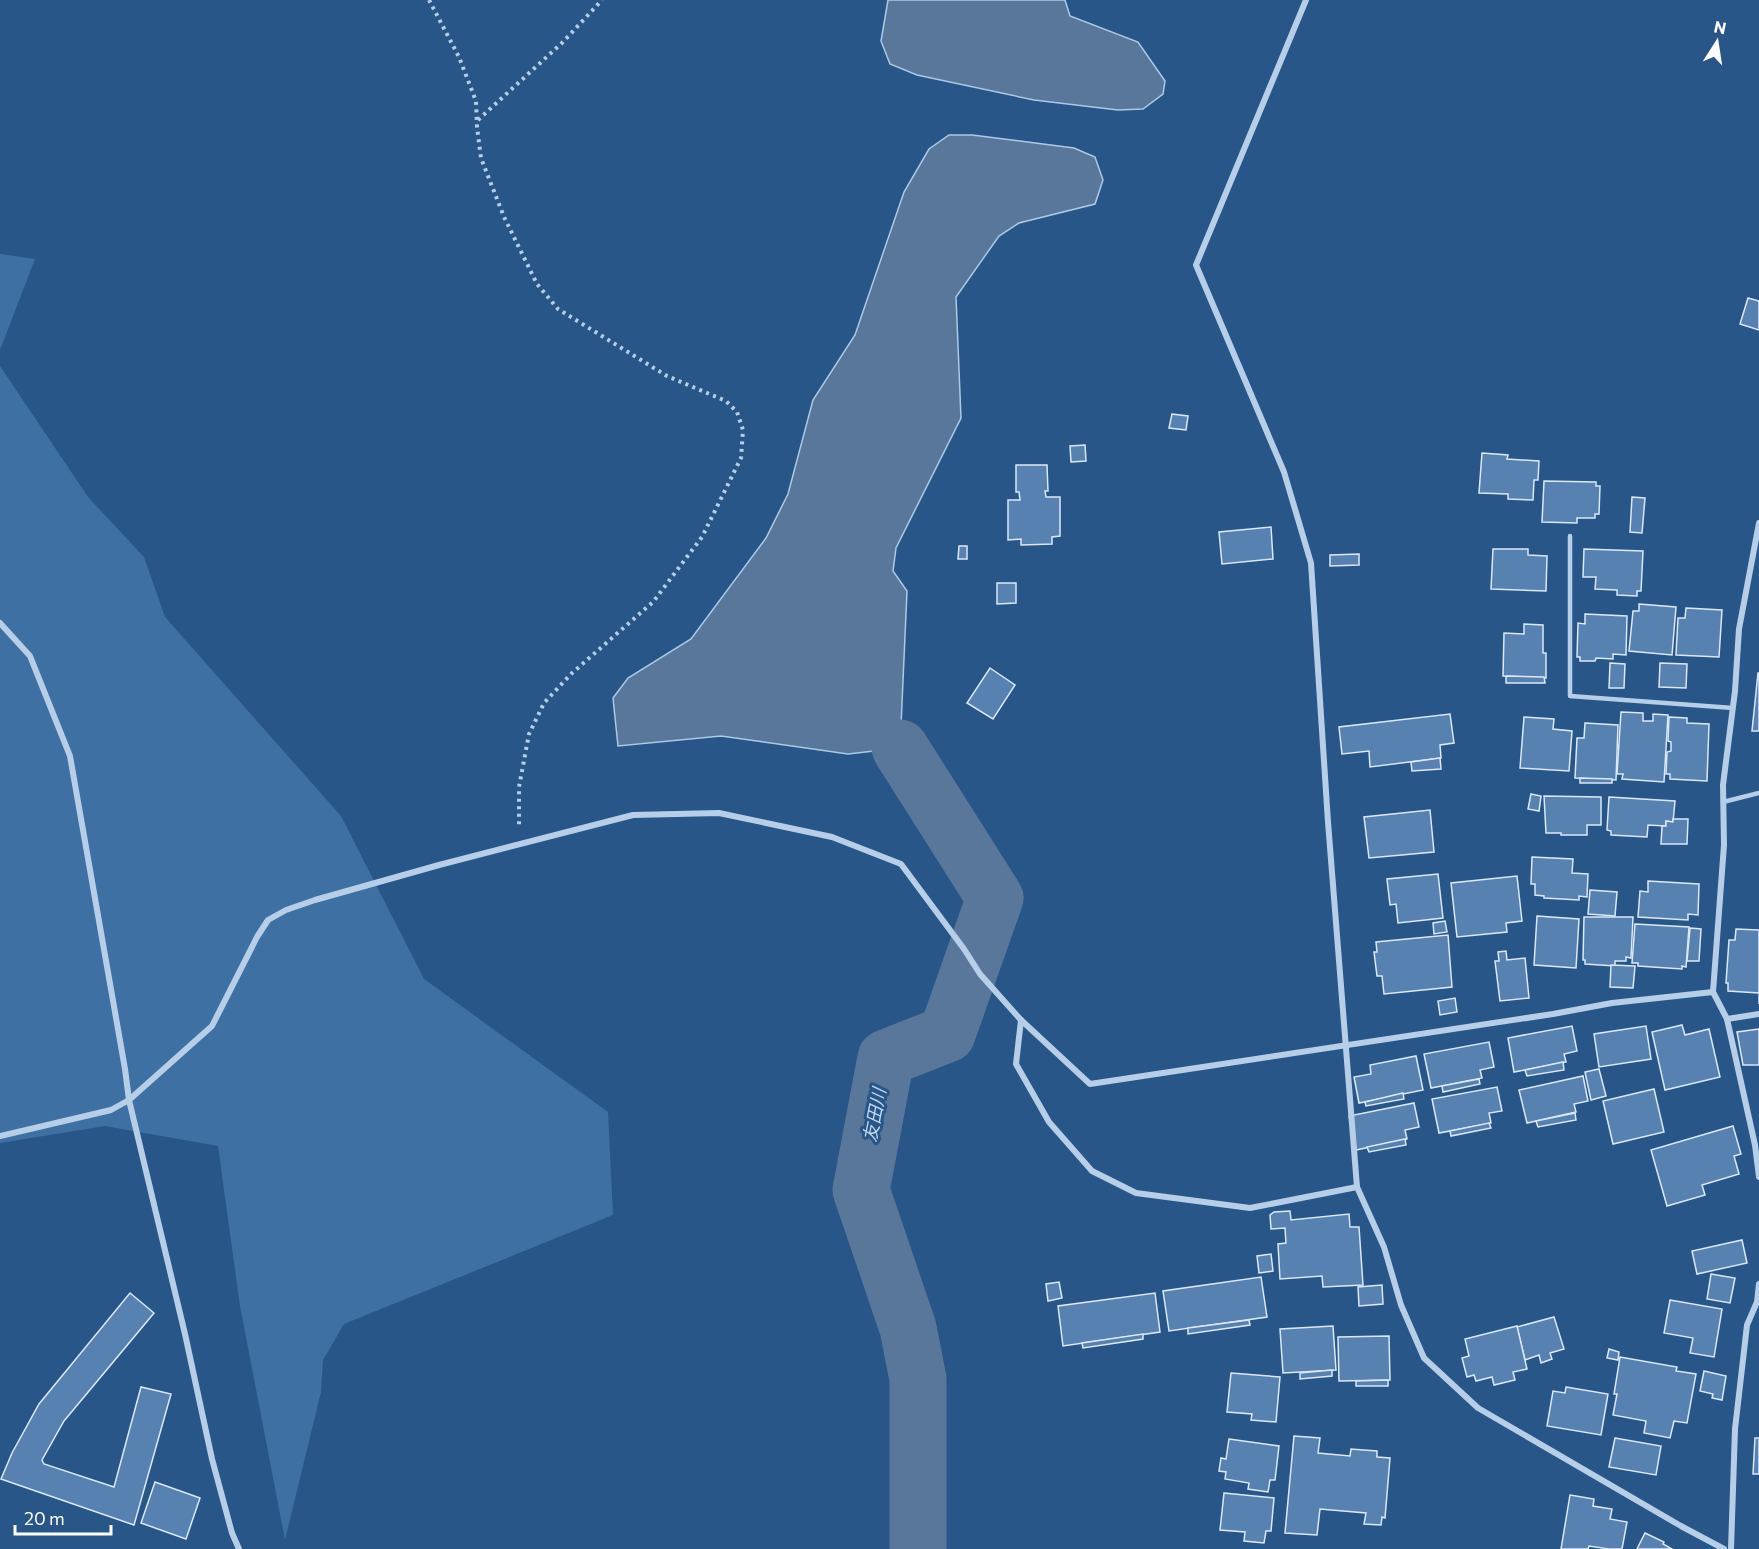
<svg xmlns="http://www.w3.org/2000/svg" width="1759" height="1549" viewBox="0 0 1759 1549" font-family="Commissioner,'Noto Sans JP',sans-serif">
<rect width="100%" height="100%" fill="#295688"/>
<g fill="#3e70a4">
<polygon points="0,254 35,259 0,350"/>
<polygon points="0,366 88,497 144,557 165,617 341,816 424,979 608,1112 613,1215 344,1324 323,1360 321,1392 285,1540 240,1306 218,1146 105,1126 0,1143"/>
</g>
<g fill="#59779a" stroke="#abcae8" stroke-width="1.5">
<polygon points="888,0 1065,0 1070,16 1138,42 1165,81 1163,94 1143,109 1118,110 1034,100 917,75 890,64 881,41"/>
<polygon points="949,135 972,135 1074,148 1095,157 1103,180 1095,204 1019,223 999,236 956,297 961,418 896,548 893,571 907,591 900,748 848,754 721,736 618,746 613,698 628,678 691,639 766,538 788,494 813,400 855,335 904,192 929,149"/>
</g>
<g fill="none" stroke-linecap="round" stroke-linejoin="round">
<polyline stroke="#59779a" stroke-width="57" points="900,748 995,898 947,1034 886,1058 861,1190 908,1328 918,1379 918,1549"/>
</g>
<g fill="#5681b1" stroke="#dae8f7" stroke-width="1.5">
<polygon points="1748,298 1759,301 1759,330 1740,324"/>
<polygon points="1172,414 1188,416 1186,430 1169,428"/>
<polygon points="1085,445 1086,461 1071,462 1070,446"/>
<polygon points="1482,453 1508,455 1507,459 1539,461 1538,480 1534,480 1533,500 1508,499 1508,494 1479,493"/>
<polygon points="1016,465 1047,465 1048,491 1045,491 1046,497 1060,497 1060,536 1052,537 1052,544 1021,545 1021,539 1008,540 1008,500 1020,500 1019,492 1016,492"/>
<polygon points="1544,481 1596,482 1596,486 1600,486 1599,514 1595,514 1595,518 1577,518 1577,523 1542,522"/>
<polygon points="1632,497 1645,498 1642,533 1630,532"/>
<polygon points="1271,527 1273,559 1222,564 1219,532"/>
<polygon points="959,546 967,546 967,559 958,559"/>
<polygon points="1493,549 1528,549 1528,555 1547,556 1546,591 1491,589"/>
<polygon points="1584,549 1643,551 1641,591 1637,591 1637,596 1617,595 1617,590 1595,589 1596,577 1583,577"/>
<polygon points="1359,554 1359,565 1330,566 1330,555"/>
<polygon points="997,583 1016,583 1016,603 997,604"/>
<polygon points="1639,604 1676,607 1672,655 1629,651 1633,611 1639,611"/>
<polygon points="1686,608 1722,610 1719,657 1676,655 1678,618 1685,618"/>
<polygon points="1585,614 1627,616 1626,655 1613,654 1613,659 1596,658 1595,661 1580,661 1580,657 1577,657 1578,623 1585,624"/>
<polygon points="1524,624 1543,625 1543,653 1546,653 1546,678 1503,676 1504,633 1524,634"/>
<polygon points="1610,663 1625,664 1624,688 1609,688"/>
<polygon points="1660,663 1687,664 1686,688 1659,687"/>
<polygon points="990,668 1015,685 993,719 967,703"/>
<polygon points="1758,673 1759,673 1759,731 1752,731"/>
<polygon points="1506,676 1544,677 1545,683 1506,683"/>
<polygon points="1621,712 1643,713 1643,721 1653,721 1653,714 1668,715 1664,782 1622,779 1623,774 1617,774"/>
<polygon points="1450,714 1454,743 1440,745 1441,758 1370,767 1369,751 1342,754 1339,727"/>
<polygon points="1524,717 1554,719 1553,729 1572,731 1569,771 1520,768"/>
<polygon points="1669,717 1687,718 1687,723 1709,724 1707,781 1670,779 1670,774 1666,774 1667,752 1671,751 1671,742 1668,741"/>
<polygon points="1585,723 1618,725 1616,780 1575,778 1577,738 1584,738"/>
<polygon points="1440,758 1441,769 1412,771 1411,762"/>
<polygon points="1580,778 1612,779 1612,783 1580,783"/>
<polygon points="1531,794 1541,796 1539,811 1528,809"/>
<polygon points="1544,796 1601,797 1601,825 1587,825 1587,835 1561,835 1561,833 1546,833"/>
<polygon points="1609,797 1675,801 1673,822 1666,821 1666,826 1648,825 1647,837 1611,835 1611,831 1607,830"/>
<polygon points="1430,810 1434,852 1369,858 1364,817"/>
<polygon points="1673,819 1688,819 1687,844 1661,844 1662,826 1666,826 1666,821 1673,822"/>
<polygon points="1532,857 1573,859 1572,873 1588,874 1587,897 1579,896 1579,900 1544,898 1544,896 1535,895 1535,884 1531,884"/>
<polygon points="1438,874 1443,918 1398,923 1396,904 1390,905 1387,879"/>
<polygon points="1517,876 1522,921 1506,923 1507,932 1457,937 1451,883"/>
<polygon points="1648,881 1699,884 1698,915 1688,914 1688,920 1638,917 1640,891 1648,892"/>
<polygon points="1590,890 1617,892 1615,916 1588,914"/>
<polygon points="1537,916 1579,919 1576,968 1534,965"/>
<polygon points="1584,917 1633,917 1631,958 1626,957 1626,961 1615,961 1615,966 1585,964 1585,960 1583,960"/>
<polygon points="1445,921 1447,932 1434,934 1433,923"/>
<polygon points="1635,924 1689,927 1686,967 1682,966 1682,969 1638,966 1638,963 1632,963"/>
<polygon points="1690,928 1701,929 1699,961 1687,961"/>
<polygon points="1736,929 1759,930 1759,1004 1759,993 1728,991 1728,983 1726,983 1729,940 1735,940"/>
<polygon points="1448,935 1452,987 1384,994 1382,976 1377,976 1374,952 1377,952 1376,942"/>
<polygon points="1506,951 1507,960 1525,958 1529,998 1500,1001 1495,961 1499,961 1498,952"/>
<polygon points="1611,965 1635,966 1633,988 1610,987"/>
<polygon points="1455,998 1457,1012 1440,1015 1438,1001"/>
<polygon points="1682,1025 1685,1035 1709,1029 1720,1077 1665,1090 1652,1032"/>
<polygon points="1572,1026 1577,1051 1564,1054 1566,1062 1514,1072 1508,1038"/>
<polygon points="1646,1026 1651,1059 1599,1067 1594,1034"/>
<polygon points="1759,1029 1759,1065 1743,1065 1737,1032"/>
<polygon points="1489,1042 1494,1067 1480,1070 1482,1078 1431,1088 1424,1054"/>
<polygon points="1416,1056 1423,1090 1359,1103 1354,1077 1371,1074 1370,1065"/>
<polygon points="1563,1062 1564,1070 1527,1076 1525,1070"/>
<polygon points="1599,1069 1606,1096 1591,1100 1585,1072"/>
<polygon points="1583,1076 1588,1101 1574,1104 1576,1112 1527,1123 1519,1090"/>
<polygon points="1479,1079 1480,1084 1443,1092 1442,1086"/>
<polygon points="1497,1087 1502,1111 1489,1113 1491,1123 1439,1133 1432,1099"/>
<polygon points="1654,1089 1664,1132 1613,1144 1603,1101"/>
<polygon points="1403,1093 1404,1099 1366,1106 1365,1102"/>
<polygon points="1414,1103 1419,1127 1405,1130 1407,1139 1356,1150 1349,1116"/>
<polygon points="1575,1113 1576,1120 1538,1127 1536,1121"/>
<polygon points="1489,1123 1491,1128 1451,1136 1450,1131"/>
<polygon points="1733,1126 1741,1154 1734,1156 1739,1174 1702,1185 1705,1195 1667,1206 1651,1150"/>
<polygon points="1405,1139 1406,1145 1369,1152 1367,1147"/>
<polygon points="1290,1211 1291,1220 1349,1214 1350,1227 1359,1227 1363,1285 1323,1287 1322,1276 1280,1279 1278,1244 1286,1243 1285,1228 1271,1229 1270,1215 1274,1212"/>
<polygon points="1742,1240 1747,1263 1697,1274 1692,1251"/>
<polygon points="1271,1254 1273,1271 1259,1273 1257,1256"/>
<polygon points="1711,1274 1735,1278 1730,1303 1707,1299"/>
<polygon points="1261,1277 1267,1317 1169,1331 1163,1291"/>
<polygon points="1059,1282 1062,1298 1048,1301 1046,1284"/>
<polygon points="1382,1285 1383,1304 1359,1306 1358,1287"/>
<polygon points="130,1293 154,1313 64,1421 42,1460 44,1464 114,1487 141,1387 171,1394 134,1525 1,1479 12,1453 39,1404"/>
<polygon points="1155,1293 1160,1332 1063,1346 1058,1306"/>
<polygon points="1670,1300 1722,1309 1714,1357 1690,1353 1693,1338 1664,1333"/>
<polygon points="1554,1317 1564,1349 1550,1353 1552,1359 1541,1363 1539,1355 1525,1360 1517,1327"/>
<polygon points="1249,1320 1250,1325 1188,1334 1188,1328"/>
<polygon points="1333,1326 1336,1370 1283,1373 1280,1329"/>
<polygon points="1517,1326 1527,1369 1513,1372 1515,1380 1494,1385 1492,1377 1476,1381 1474,1375 1467,1377 1462,1358 1469,1356 1465,1339"/>
<polygon points="1143,1334 1143,1339 1083,1348 1082,1343"/>
<polygon points="1389,1336 1390,1380 1339,1381 1338,1337"/>
<polygon points="1609,1349 1619,1352 1618,1360 1607,1358"/>
<polygon points="1620,1357 1677,1367 1676,1371 1696,1374 1687,1423 1674,1421 1670,1438 1644,1433 1646,1421 1613,1415 1617,1394 1614,1394"/>
<polygon points="1332,1370 1332,1376 1300,1379 1300,1373"/>
<polygon points="1704,1371 1726,1376 1722,1400 1712,1398 1713,1394 1700,1391"/>
<polygon points="1231,1373 1280,1377 1276,1422 1251,1420 1252,1414 1227,1412"/>
<polygon points="1388,1380 1388,1386 1356,1386 1356,1381"/>
<polygon points="1566,1387 1608,1394 1601,1435 1547,1426 1553,1391 1565,1393"/>
<polygon points="1294,1436 1320,1438 1318,1453 1350,1456 1351,1449 1377,1451 1377,1457 1390,1458 1385,1518 1382,1517 1381,1525 1364,1524 1366,1513 1320,1509 1317,1535 1285,1533"/>
<polygon points="1615,1438 1661,1446 1656,1475 1609,1467"/>
<polygon points="1755,1438 1759,1438 1759,1474 1753,1474"/>
<polygon points="1229,1439 1279,1446 1275,1480 1270,1480 1268,1492 1248,1489 1249,1483 1225,1479 1226,1472 1219,1471 1221,1458 1226,1459"/>
<polygon points="155,1482 200,1498 186,1539 141,1523"/>
<polygon points="1224,1493 1274,1498 1271,1531 1266,1531 1264,1543 1244,1541 1245,1532 1220,1530"/>
<polygon points="1570,1495 1594,1499 1593,1506 1612,1509 1610,1519 1627,1522 1622,1549 1609,1549 1589,1546 1588,1549 1561,1549"/>
<polygon points="1645,1533 1664,1542 1663,1544 1672,1549 1637,1549"/>
</g>
<g fill="none" stroke-linecap="round" stroke-linejoin="round">
<g stroke="#b6cee8" stroke-width="4" stroke-dasharray="3 4.5" stroke-linecap="butt">
<polyline points="429,0 459,57 476,101 477,127 481,158 504,217 537,284 558,309 667,376 726,401 737,412 743,430 741,458 702,537 653,602 571,674 544,703 529,734 519,787 519,826"/>
<polyline points="478,120 563,42 602,0"/>
</g>
<g stroke="#b6cee8" stroke-width="4.5">
<polyline points="1570,536 1570,696 1733,708"/>
<polyline points="1723,802 1759,793"/>
</g>
<g stroke="#b6cee8" stroke-width="6">
<polyline points="1306,0 1196,265 1284,472 1311,563 1328,822 1357,1187 1384,1247 1401,1305 1424,1358 1478,1408 1681,1526 1724,1549"/>
<polyline points="1759,523 1739,629 1735,691 1723,785 1724,845 1713,992 1727,1019 1755,1145 1759,1177"/>
<polyline points="0,623 30,656 70,756 125,1069 129,1100 185,1334 212,1459 232,1533 239,1549"/>
<polyline points="1727,1019 1759,1014"/>
<polyline points="1021,1020 1016,1064 1049,1122 1092,1171 1136,1193 1250,1208 1357,1187"/>
<polyline points="0,1136 111,1110 129,1100 212,1026 257,937 268,920 286,910 315,900 439,865 633,815 719,813 832,837 901,864 964,949 980,974 1021,1020 1090,1084 1553,1014 1612,1003 1713,992"/>
<polyline points="1731,1549 1735,1429 1747,1325 1757,1302 1759,1284"/>
</g>
</g>
<g text-anchor="middle" stroke-width="6" stroke-linejoin="round" paint-order="stroke">
<g font-size="18" font-style="italic" fill="#c2d8f0" stroke="#295688">
<text transform="translate(875 1115) rotate(-79)" y="6">友田川</text>
</g>
</g>
<g transform="translate(1717 42) rotate(12)" stroke="#295688" stroke-width="4.5" paint-order="stroke">
<path d="M0-4.5L10 22L0 15L-10 22Z" fill="#ffffff"/>
<text y="-9" font-size="16" font-weight="bold" text-anchor="middle" fill="#ffffff">N</text>
</g>
<path d="M15 1525v9h96v-9" fill="none" stroke="#ffffff" stroke-width="3"/>
<text x="24" y="1525" font-size="18" fill="#ffffff" stroke="#295688" stroke-width="4.5" paint-order="stroke">20 m</text>
</svg>
